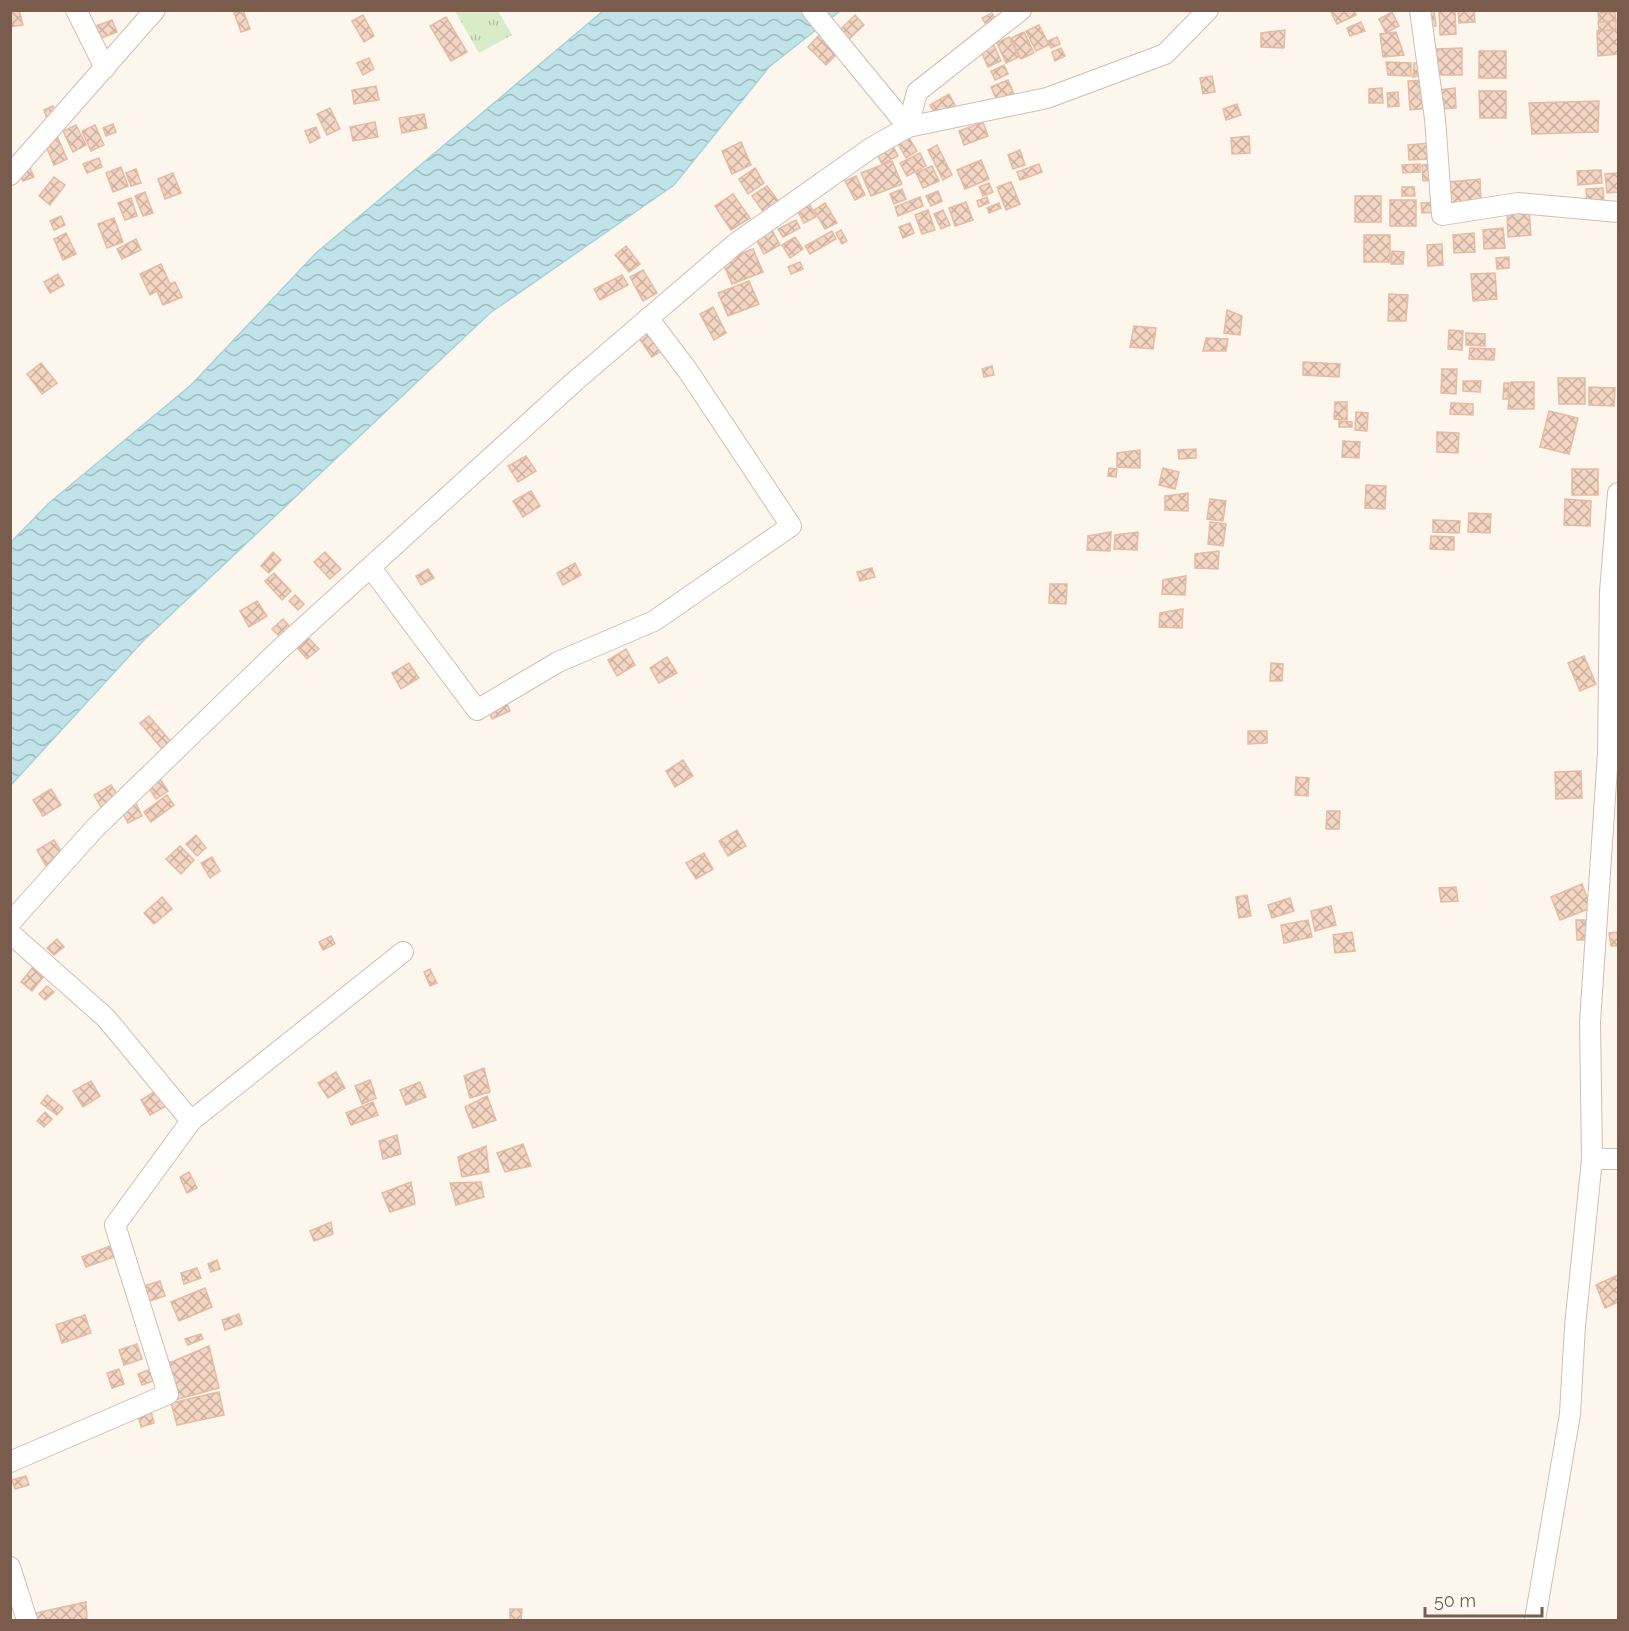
<svg xmlns="http://www.w3.org/2000/svg" width="1629" height="1631" viewBox="0 0 1629 1631" font-family="Raleway,sans-serif">
<defs>
<pattern id="park-tufts" width="24" height="20" patternUnits="userSpaceOnUse" patternTransform="scale(1.5)"><rect width="24" height="20" fill="#d8ecc9"/><path d="M3 7l-1-3M5 7V3M7 7l1-3M15 17l-1-3M17 17v-4M19 17l1-3" fill="none" stroke="#b4c2a5"/></pattern>
<pattern id="water-waves" width="16" height="10" patternUnits="userSpaceOnUse" patternTransform="scale(1.5)"><rect width="16" height="10" fill="#bfe3e8"/><path d="M0 5q4-4 8 0t8 0" fill="none" stroke="#a0bbbe"/></pattern>
<pattern id="building-cross-hatch" width="8" height="8" patternUnits="userSpaceOnUse" patternTransform="scale(1.5)"><rect width="8" height="8" fill="#f3d5c3"/><path d="M0 0l8 8M0 8l8-8" fill="none" stroke="#cab0a1"/></pattern>
</defs>
<rect width="100%" height="100%" fill="#fdf6ec"/>
<polygon fill="url(#park-tufts)" points="455,11 498,11 512,35 479,53"/>
<polygon fill="url(#water-waves)" stroke="#a5d3da" stroke-width="1.5" points="603,11 840,11 769,67 674,185 490,313 144,640 11,785 11,542 49,503 191,385 316,253"/>
<g fill="url(#building-cross-hatch)" stroke="#e6bba3" stroke-width="1.5">
<polygon points="10,10 19,10 23,25 10,27"/>
<polygon points="243,10 250,29 241,32 234,13"/>
<polygon points="1330,10 1354,10 1356,15 1337,24"/>
<polygon points="1424,10 1434,10 1436,26 1426,27"/>
<polygon points="1455,10 1456,34 1440,35 1439,11"/>
<polygon points="1458,10 1474,10 1475,22 1459,23"/>
<polygon points="1392,12 1399,26 1386,33 1379,19"/>
<polygon points="1615,12 1616,21 1599,22 1598,13"/>
<polygon points="992,13 1000,27 991,33 982,18"/>
<polygon points="363,15 374,36 364,42 352,21"/>
<polygon points="855,15 864,25 848,40 839,31"/>
<polygon points="446,17 467,52 451,61 430,26"/>
<polygon points="112,20 117,32 96,40 91,28"/>
<polygon points="1616,21 1616,30 1599,31 1598,22"/>
<polygon points="1361,22 1365,31 1350,36 1347,28"/>
<polygon points="1039,25 1049,45 1036,51 1026,31"/>
<polygon points="1285,30 1284,48 1261,47 1261,33"/>
<polygon points="1618,30 1618,54 1598,56 1597,31"/>
<polygon points="1024,32 1034,53 1021,59 1011,38"/>
<polygon points="1396,32 1404,55 1383,57 1380,34"/>
<polygon points="820,34 839,52 826,65 808,47"/>
<polygon points="1009,37 1019,57 1006,63 997,43"/>
<polygon points="1057,37 1060,44 1051,48 1048,41"/>
<polygon points="992,41 1001,61 988,67 979,47"/>
<polygon points="1061,48 1065,56 1055,61 1052,52"/>
<polygon points="1462,48 1462,75 1436,75 1436,49"/>
<rect x="1479" y="51" width="27" height="27"/>
<polygon points="369,58 374,69 363,75 357,63"/>
<polygon points="1386,62 1411,63 1411,76 1388,75"/>
<polygon points="1423,62 1424,75 1413,77 1414,63"/>
<polygon points="1004,65 1008,74 995,80 991,71"/>
<polygon points="1212,76 1215,92 1203,94 1200,78"/>
<polygon points="1008,80 1014,94 997,101 991,87"/>
<polygon points="1424,80 1427,108 1410,110 1408,81"/>
<polygon points="376,86 379,100 354,104 352,90"/>
<polygon points="1382,88 1383,103 1369,103 1369,89"/>
<polygon points="1455,88 1456,108 1438,109 1437,90"/>
<polygon points="1479,91 1506,91 1506,118 1480,118"/>
<polygon points="1398,92 1399,106 1388,107 1387,93"/>
<polygon points="949,94 955,105 937,117 930,105"/>
<polygon points="1599,101 1598,132 1532,134 1529,103"/>
<polygon points="1237,104 1241,115 1226,120 1223,109"/>
<polygon points="53,106 58,118 48,122 44,110"/>
<polygon points="330,108 340,129 327,135 317,114"/>
<polygon points="424,114 427,128 402,133 399,118"/>
<polygon points="375,122 378,137 353,141 350,127"/>
<polygon points="983,122 988,136 964,145 959,131"/>
<polygon points="113,124 116,132 106,136 103,128"/>
<polygon points="76,125 86,145 73,152 63,131"/>
<polygon points="95,125 104,145 91,151 82,131"/>
<polygon points="316,127 320,138 310,143 305,131"/>
<polygon points="906,133 917,151 906,158 896,140"/>
<polygon points="1249,136 1250,153 1232,154 1231,138"/>
<polygon points="58,138 67,159 54,165 45,144"/>
<polygon points="890,140 898,156 882,164 874,148"/>
<polygon points="741,142 751,165 732,174 722,151"/>
<polygon points="1429,143 1430,159 1409,160 1408,145"/>
<polygon points="937,145 952,175 943,180 928,150"/>
<polygon points="1020,150 1025,165 1013,169 1008,155"/>
<polygon points="920,153 926,166 907,176 900,163"/>
<polygon points="99,158 102,167 87,173 83,164"/>
<polygon points="981,160 989,179 965,189 957,170"/>
<polygon points="892,161 902,184 871,196 861,173"/>
<polygon points="1039,164 1042,172 1020,180 1017,172"/>
<polygon points="1420,164 1420,172 1403,173 1402,165"/>
<polygon points="1435,164 1436,180 1423,181 1422,165"/>
<polygon points="932,166 939,181 923,188 916,173"/>
<polygon points="121,167 128,186 113,192 106,173"/>
<polygon points="30,168 34,177 23,181 19,173"/>
<polygon points="755,168 764,183 748,194 739,179"/>
<polygon points="136,169 141,183 131,186 126,173"/>
<polygon points="1601,170 1602,183 1578,185 1577,171"/>
<polygon points="173,173 181,193 165,199 158,179"/>
<polygon points="1618,173 1618,192 1607,193 1605,174"/>
<polygon points="856,176 865,195 855,200 845,181"/>
<polygon points="54,177 65,185 50,205 39,196"/>
<polygon points="1480,179 1481,203 1449,206 1448,182"/>
<polygon points="1011,182 1020,204 1006,210 997,187"/>
<polygon points="989,183 993,192 983,196 979,187"/>
<polygon points="767,186 779,202 764,213 752,196"/>
<polygon points="1402,187 1414,187 1415,196 1402,196"/>
<polygon points="1603,188 1604,203 1587,204 1586,189"/>
<polygon points="902,189 906,199 894,204 890,194"/>
<polygon points="938,191 942,201 931,206 926,196"/>
<polygon points="145,192 153,213 143,216 135,196"/>
<polygon points="733,194 750,218 731,230 715,206"/>
<rect x="1355" y="196" width="26" height="26"/>
<polygon points="920,197 923,206 898,216 895,207"/>
<polygon points="987,197 989,203 979,207 977,201"/>
<polygon points="131,198 137,216 125,220 118,203"/>
<rect x="1390" y="200" width="26" height="26"/>
<polygon points="966,202 973,220 955,226 949,208"/>
<polygon points="1439,202 1439,212 1422,213 1421,203"/>
<polygon points="825,203 837,223 825,229 814,210"/>
<polygon points="999,203 1001,208 989,213 987,208"/>
<polygon points="810,205 816,217 804,223 798,212"/>
<polygon points="928,210 935,230 922,234 915,215"/>
<polygon points="943,210 950,225 941,229 934,214"/>
<polygon points="1529,210 1531,235 1508,237 1507,212"/>
<polygon points="61,216 65,225 54,230 50,221"/>
<polygon points="114,218 123,242 107,248 98,224"/>
<polygon points="796,220 800,228 783,237 778,229"/>
<polygon points="910,223 914,233 903,238 899,227"/>
<polygon points="1503,228 1505,248 1484,249 1483,230"/>
<polygon points="772,230 780,245 764,254 756,239"/>
<polygon points="841,230 847,241 842,244 836,233"/>
<polygon points="832,231 836,239 810,254 805,246"/>
<polygon points="66,233 76,254 63,260 54,239"/>
<polygon points="1474,233 1475,252 1454,253 1453,235"/>
<rect x="1364" y="235" width="26" height="27"/>
<polygon points="795,237 803,249 790,258 782,245"/>
<polygon points="136,239 141,250 122,259 117,249"/>
<polygon points="1442,244 1443,265 1428,266 1427,245"/>
<polygon points="626,246 640,264 629,272 615,255"/>
<polygon points="753,249 763,272 732,284 722,261"/>
<polygon points="1392,251 1404,252 1403,264 1391,264"/>
<polygon points="1509,257 1509,268 1497,269 1496,258"/>
<polygon points="800,262 803,269 791,274 788,267"/>
<polygon points="161,264 170,284 175,282 182,297 163,305 157,291 150,295 140,274"/>
<polygon points="643,270 657,293 643,301 630,277"/>
<polygon points="1495,273 1497,299 1473,301 1471,274"/>
<polygon points="58,274 64,285 50,293 44,282"/>
<polygon points="622,275 628,285 600,300 594,289"/>
<polygon points="749,281 759,304 728,316 718,293"/>
<polygon points="1389,294 1408,295 1406,321 1388,321"/>
<polygon points="713,307 726,333 714,340 700,314"/>
<polygon points="1227,310 1242,316 1240,335 1224,333"/>
<polygon points="1134,326 1156,328 1153,349 1130,347"/>
<polygon points="648,327 663,350 652,357 636,334"/>
<polygon points="1449,330 1463,331 1462,350 1448,349"/>
<polygon points="1466,333 1485,334 1485,346 1466,345"/>
<polygon points="1206,338 1228,339 1226,351 1203,351"/>
<polygon points="1470,348 1495,349 1494,360 1469,359"/>
<polygon points="1303,362 1340,364 1339,377 1303,375"/>
<polygon points="41,363 57,383 42,394 27,374"/>
<polygon points="992,366 994,375 984,377 982,369"/>
<polygon points="1442,369 1457,369 1456,394 1441,393"/>
<polygon points="1558,378 1585,378 1585,404 1559,404"/>
<polygon points="1463,381 1481,381 1480,392 1463,391"/>
<polygon points="1511,382 1534,382 1534,409 1508,409"/>
<polygon points="1504,383 1509,383 1508,399 1503,399"/>
<polygon points="1589,387 1615,388 1614,406 1589,405"/>
<polygon points="1335,402 1347,402 1347,420 1334,419"/>
<polygon points="1451,403 1473,404 1473,415 1450,414"/>
<polygon points="1549,411 1578,418 1569,454 1540,447"/>
<polygon points="1356,412 1368,413 1367,431 1355,430"/>
<polygon points="1339,421 1352,422 1352,427 1339,427"/>
<polygon points="1437,432 1459,433 1458,453 1437,452"/>
<polygon points="1343,441 1360,442 1359,458 1342,457"/>
<polygon points="1196,449 1196,458 1179,459 1178,450"/>
<polygon points="1140,450 1140,468 1117,467 1117,453"/>
<polygon points="526,456 536,471 518,482 508,466"/>
<polygon points="1109,468 1117,469 1116,477 1108,476"/>
<polygon points="1163,468 1179,472 1175,489 1159,485"/>
<rect x="1572" y="469" width="26" height="26"/>
<polygon points="1366,485 1386,486 1385,509 1365,508"/>
<polygon points="531,491 540,506 523,517 513,501"/>
<polygon points="1188,493 1188,511 1165,510 1165,496"/>
<polygon points="1210,499 1226,501 1223,521 1207,519"/>
<polygon points="1565,499 1591,501 1590,526 1564,525"/>
<polygon points="1469,513 1491,514 1490,533 1468,532"/>
<polygon points="1433,520 1460,521 1459,533 1433,532"/>
<polygon points="1210,522 1226,524 1223,546 1208,544"/>
<polygon points="1111,532 1110,551 1087,550 1088,536"/>
<polygon points="1138,532 1137,550 1114,549 1115,535"/>
<polygon points="1431,536 1454,537 1454,550 1430,549"/>
<polygon points="1219,551 1218,569 1195,568 1195,554"/>
<polygon points="273,552 281,560 269,573 261,566"/>
<polygon points="325,552 341,569 330,579 314,562"/>
<polygon points="575,563 581,575 563,585 557,573"/>
<polygon points="872,568 875,577 860,581 857,572"/>
<polygon points="428,569 434,578 421,585 416,576"/>
<polygon points="274,573 291,591 282,600 265,581"/>
<polygon points="1186,576 1185,595 1162,594 1163,580"/>
<polygon points="1050,584 1067,584 1066,604 1049,603"/>
<polygon points="295,595 304,604 298,610 289,601"/>
<polygon points="257,601 267,616 249,627 240,611"/>
<polygon points="1183,609 1182,628 1159,627 1160,613"/>
<polygon points="283,619 294,631 283,640 272,629"/>
<polygon points="303,632 319,649 307,659 292,642"/>
<polygon points="626,649 635,665 617,676 608,660"/>
<polygon points="1584,656 1596,684 1580,691 1568,663"/>
<polygon points="667,657 677,673 659,683 650,668"/>
<polygon points="409,663 419,678 401,689 392,673"/>
<polygon points="1271,663 1283,664 1282,681 1270,681"/>
<polygon points="506,701 510,711 492,719 488,709"/>
<polygon points="149,716 172,743 163,750 140,723"/>
<polygon points="1248,731 1267,731 1267,743 1248,744"/>
<polygon points="683,760 693,776 675,787 666,771"/>
<polygon points="1581,771 1582,798 1556,799 1555,772"/>
<polygon points="1296,777 1309,778 1308,796 1295,795"/>
<polygon points="160,779 168,791 156,799 148,787"/>
<polygon points="111,785 121,800 103,811 94,795"/>
<polygon points="51,789 61,805 43,816 33,800"/>
<polygon points="167,795 174,805 151,822 144,812"/>
<polygon points="135,801 142,816 128,823 120,808"/>
<polygon points="1327,811 1340,811 1339,829 1326,829"/>
<polygon points="737,830 746,846 728,856 719,841"/>
<polygon points="196,835 206,848 197,856 186,844"/>
<polygon points="54,840 64,856 46,866 37,850"/>
<polygon points="180,846 194,860 181,874 166,859"/>
<polygon points="704,853 713,869 696,879 686,863"/>
<polygon points="212,857 220,871 210,878 201,863"/>
<polygon points="1582,884 1591,908 1560,920 1551,897"/>
<polygon points="1456,887 1458,901 1441,902 1439,888"/>
<polygon points="1247,895 1251,916 1239,918 1236,897"/>
<polygon points="162,897 172,909 154,924 144,913"/>
<polygon points="1290,898 1294,911 1272,918 1268,905"/>
<polygon points="1331,906 1336,925 1315,931 1311,911"/>
<polygon points="1308,920 1312,937 1284,943 1281,925"/>
<polygon points="1576,920 1588,920 1589,940 1577,940"/>
<polygon points="1352,932 1355,951 1335,953 1333,935"/>
<polygon points="1618,932 1618,946 1611,946 1609,933"/>
<polygon points="331,936 335,944 323,950 319,942"/>
<polygon points="57,939 64,947 54,955 47,948"/>
<polygon points="37,962 48,971 32,991 21,982"/>
<polygon points="430,969 437,983 430,986 424,972"/>
<polygon points="47,986 54,992 45,1000 39,994"/>
<polygon points="484,1068 490,1092 470,1098 464,1076"/>
<polygon points="336,1072 345,1088 328,1098 318,1083"/>
<polygon points="370,1080 376,1098 362,1104 355,1086"/>
<polygon points="91,1081 100,1096 83,1107 73,1091"/>
<polygon points="420,1082 426,1097 406,1105 400,1090"/>
<polygon points="159,1089 168,1105 150,1115 141,1100"/>
<polygon points="47,1095 63,1108 57,1115 41,1103"/>
<polygon points="487,1096 496,1120 473,1128 465,1107"/>
<polygon points="373,1102 378,1115 351,1125 346,1113"/>
<polygon points="45,1112 52,1119 44,1127 37,1121"/>
<polygon points="397,1135 401,1154 383,1159 379,1141"/>
<polygon points="523,1144 531,1166 505,1172 497,1153"/>
<polygon points="486,1146 489,1172 462,1177 458,1157"/>
<polygon points="189,1172 197,1188 187,1193 180,1177"/>
<polygon points="411,1182 415,1204 390,1212 382,1193"/>
<polygon points="481,1182 484,1197 456,1205 450,1183"/>
<polygon points="331,1222 333,1234 314,1241 310,1231"/>
<polygon points="110,1246 114,1257 86,1267 82,1257"/>
<polygon points="217,1260 220,1269 211,1272 208,1264"/>
<polygon points="197,1268 201,1278 184,1284 181,1273"/>
<polygon points="1618,1275 1618,1302 1605,1308 1596,1285"/>
<polygon points="160,1281 165,1296 143,1303 138,1288"/>
<polygon points="205,1288 212,1307 179,1321 171,1302"/>
<polygon points="239,1314 242,1324 225,1330 222,1320"/>
<polygon points="85,1315 91,1333 62,1343 56,1325"/>
<polygon points="201,1334 203,1339 188,1345 185,1339"/>
<polygon points="137,1344 142,1359 124,1365 119,1350"/>
<polygon points="209,1346 219,1388 171,1401 162,1366"/>
<polygon points="119,1369 124,1384 112,1388 107,1373"/>
<polygon points="151,1369 156,1380 142,1385 138,1374"/>
<polygon points="219,1392 224,1415 177,1425 171,1403"/>
<polygon points="150,1407 154,1423 141,1427 137,1411"/>
<polygon points="26,1476 29,1485 15,1489 12,1480"/>
<polygon points="86,1602 87,1620 33,1620 31,1614"/>
<polygon points="510,1609 522,1609 521,1620 510,1620"/>
</g>
<g fill="none" stroke-linecap="round" stroke-linejoin="round">
<g stroke="#d1beb0" stroke-width="22">
<g id="minor">
<polyline points="76,10 105,68"/>
<polyline points="812,10 908,127"/>
<polyline points="1420,10 1435,119 1442,215 1518,203 1618,212"/>
<polyline points="908,127 917,92 1021,10"/>
<polyline points="10,175 155,10"/>
<polyline points="1618,493 1610,592 1608,753 1590,1022 1592,1159 1618,1159"/>
<polyline points="371,568 477,710 558,662 654,621 791,526 688,371 648,318"/>
<polyline points="10,923 95,828 278,651 574,382 735,244 871,148 908,127 1047,98 1165,54 1208,10"/>
<polyline points="10,933 106,1018 191,1121"/>
<polyline points="10,1462 168,1394 115,1225 191,1121 403,952"/>
<polyline points="10,1567 27,1620"/>
<polyline points="1535,1620 1570,1414 1575,1326 1592,1159"/>
</g>
</g>
<use href="#minor" stroke="#fff" stroke-width="20"/>
</g>
<rect width="1629" height="1631" fill="none" stroke="#7a5c4d" stroke-width="24"/>
<path d="M1425 1607v9h117v-9" fill="none" stroke="#7a5c4d" stroke-width="3"/>
<text x="1434" y="1607" font-size="18" fill="#7a5c4d" stroke="#fffaf3" stroke-width="4.5" paint-order="stroke">50 m</text>
</svg>
